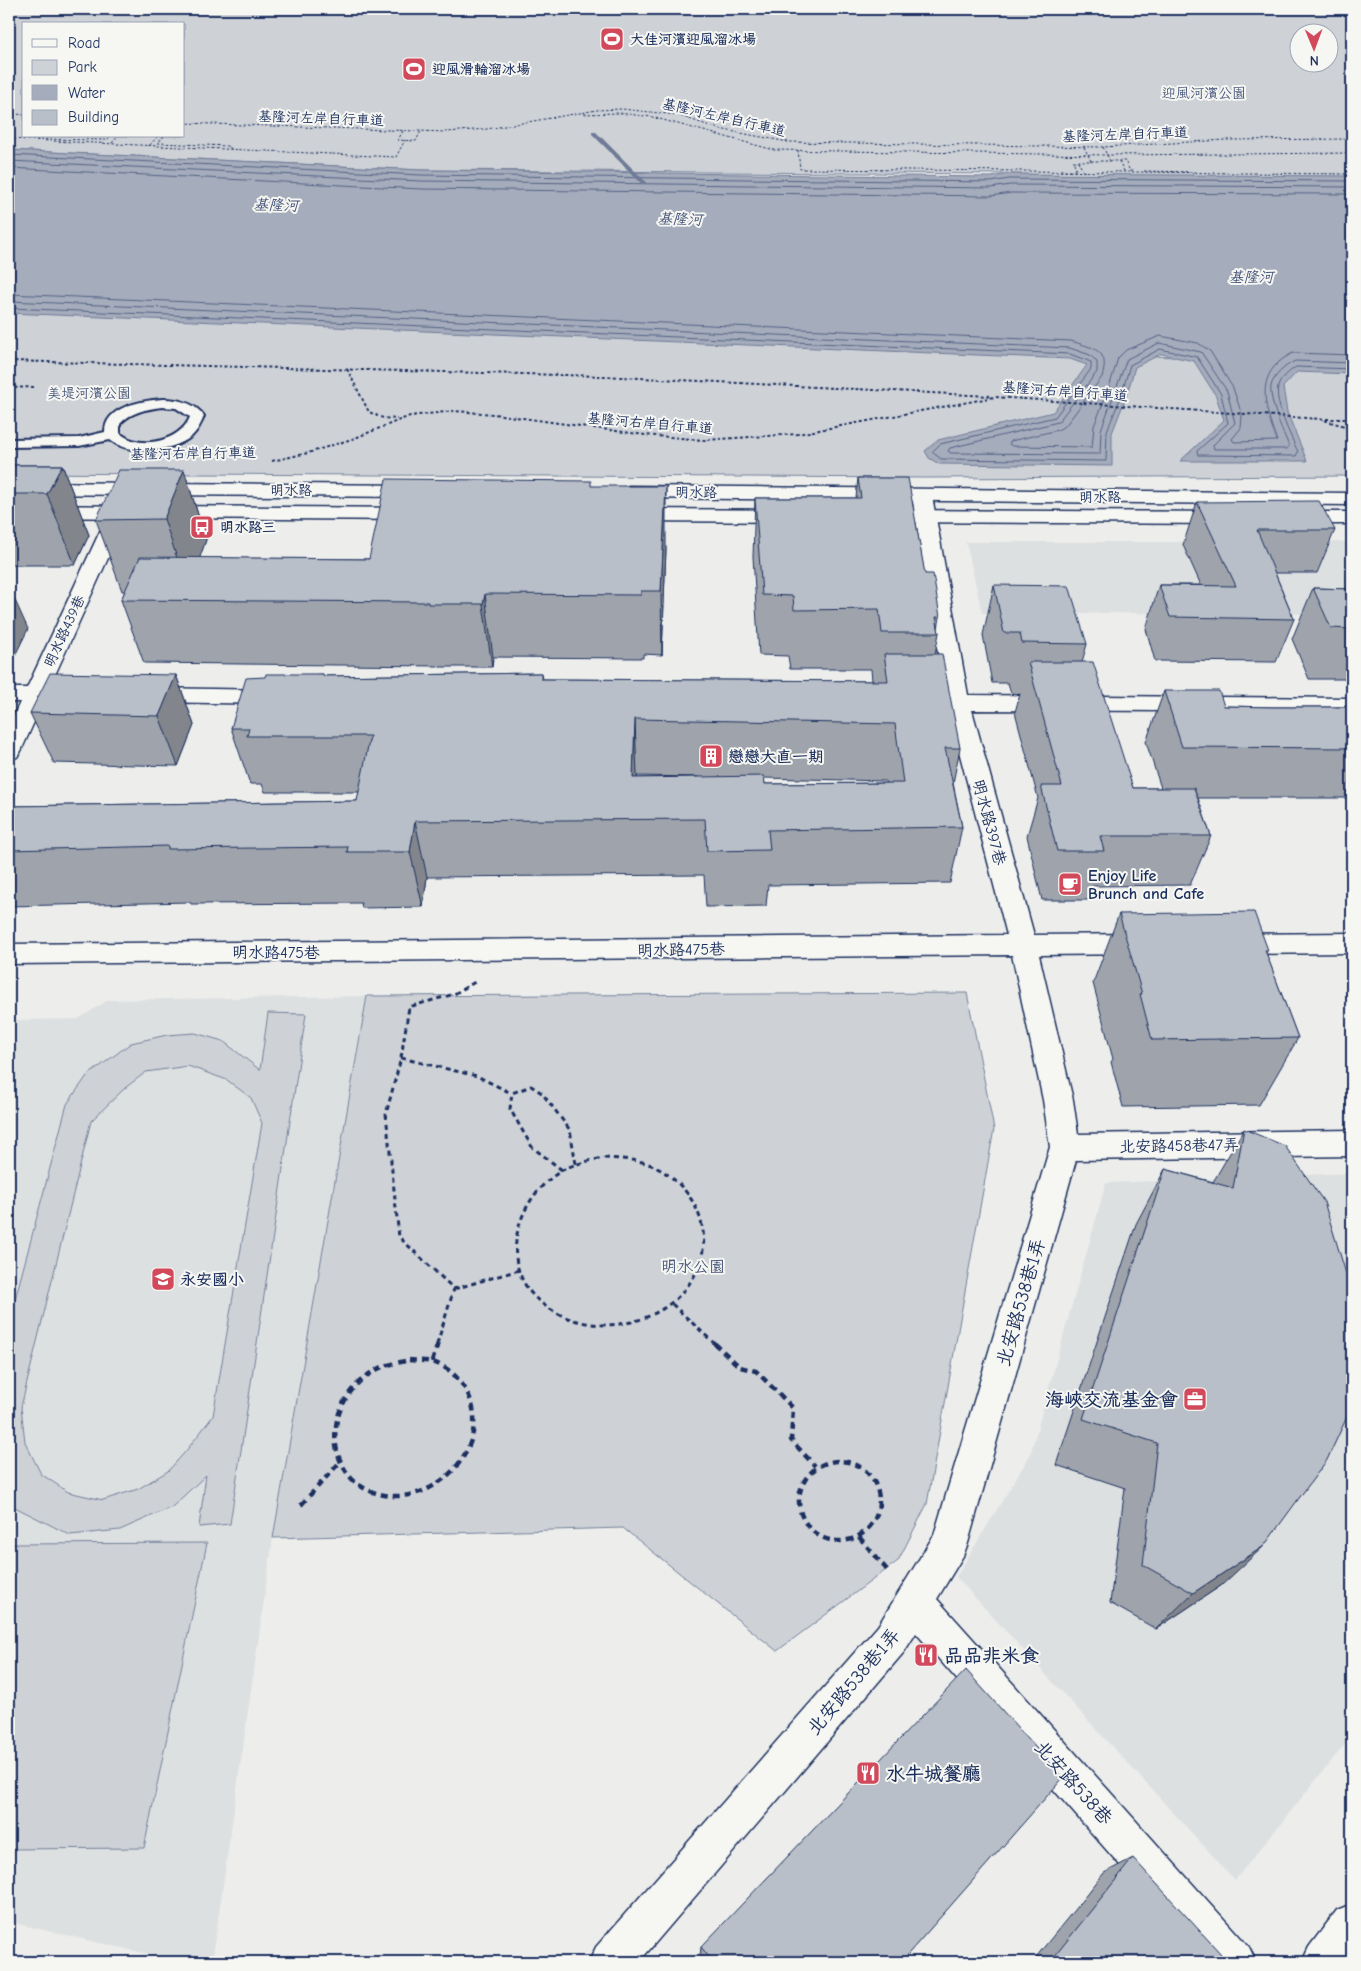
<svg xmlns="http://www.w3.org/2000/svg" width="1361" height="1971" viewBox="0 0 1361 1971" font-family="'Comic Neue','LXGW WenKai TC',sans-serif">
<rect width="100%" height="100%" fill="#edeeec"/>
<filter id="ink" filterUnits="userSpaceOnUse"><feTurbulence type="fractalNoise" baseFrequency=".02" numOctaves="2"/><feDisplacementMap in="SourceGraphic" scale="10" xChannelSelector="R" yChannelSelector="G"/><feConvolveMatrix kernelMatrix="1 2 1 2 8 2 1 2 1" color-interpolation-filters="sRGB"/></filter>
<g filter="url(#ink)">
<g fill="#dde0e1">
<polygon points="966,542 1348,542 1352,551 1352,614 982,613"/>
<polygon points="367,996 273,1538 212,1962 182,1962 9,1922 9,1020 78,1019 108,1000"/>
<polygon points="1352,1173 1352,1736 1235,1880 956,1577 1030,1455 1106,1183"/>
</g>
<g fill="#ced2d7" stroke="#74809a" fill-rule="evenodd">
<path d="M9,9H1352V180L1009,174L421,170L9,150ZM24,24H184V136H24ZM1298,32H1328V62H1298Z"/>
<polygon points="9,311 1352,364 1352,476 926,478 9,473"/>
<polygon points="967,993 994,1129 927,1504 898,1561 777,1651 623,1528 273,1538 367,996"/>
<path d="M268,1013L306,1014L230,1524L199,1527L206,1475L172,1507L120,1530L70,1535L9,1504V1322L67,1104L87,1076L131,1043L167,1035L195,1033L223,1041L260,1070ZM188,1066L227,1080L251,1098L262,1123L213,1416L186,1451L168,1471L138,1489L103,1500L68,1492L41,1474L25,1442L21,1407L91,1121L125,1088L146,1072Z"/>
<polygon points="207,1543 144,1848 9,1849 9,1544"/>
</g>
<polygon fill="#a5acbc" stroke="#6e7a96" points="9,150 421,170 991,177 1009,174 1352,176 1352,374 1297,372 1283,387 1287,412 1307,461 1180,461 1224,420 1216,396 1194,361 1161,354 1135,367 1126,397 1112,433 1112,466 939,464 929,458 925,451 938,440 1053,412 1087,365 1070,359 9,313"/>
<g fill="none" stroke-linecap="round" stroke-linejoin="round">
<g stroke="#526184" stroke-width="1">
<polyline points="9,155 421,175 991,182 1009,179 1352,181"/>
<polyline points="9,161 421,181 991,188 1010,185 1352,187"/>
<polyline points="9,168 421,189 991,196 1011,193 1352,194"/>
<path d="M9,294L1071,341C1092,348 1111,349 1102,377L1066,425L1058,430L1011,441L1009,444L1012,446L1092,447L1094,426L1108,391L1118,358L1126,350L1160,336L1198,343L1210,351L1233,388L1242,415L1241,428L1232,439L1234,442L1277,441C1265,407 1252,373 1293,353L1352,355"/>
<path d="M9,301L1070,348L1090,355L1097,362V372L1058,422L950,448L948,451L951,453L1100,454L1101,430L1127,359L1159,343L1201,352L1227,391L1235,423L1213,445L1214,449H1287L1289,446C1283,432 1269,401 1271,386C1273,376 1286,365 1295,361L1352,363"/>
<path d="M9,308L1070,354L1091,362V369L1055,417L940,444L932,452L941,459L1106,461L1107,431L1121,396L1130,365L1160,349L1197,357L1221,394L1228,423L1197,451L1198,455L1296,456L1298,452C1291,436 1272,400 1279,384C1282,377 1290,371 1296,367L1352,369"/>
</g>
<polygon fill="#6e7a96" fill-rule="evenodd" points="592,132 596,132 646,182 646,184 642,184 592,134"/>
<g stroke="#1b2f5e" stroke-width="4">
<path id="lane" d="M162,399C178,399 194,402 204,416C201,424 198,430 192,436C173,452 130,456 110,440L79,446L9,447V439L79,438L105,432C105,406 142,401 162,399ZM162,407L176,408L190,417C181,441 140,451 120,433V424C130,412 147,409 162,407Z"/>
</g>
<g stroke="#1b2f5e" stroke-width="3">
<g id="street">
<polygon points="922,490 929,492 932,496 968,695 1352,698 1352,712 972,710 1034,935 1146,934 1155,937 1159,944 1155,951 1146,954 1039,955 1073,1100 1078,1134 1352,1130 1352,1156 1076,1160 968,1543 963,1556 937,1599 1249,1947 1256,1962 1205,1962 916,1633 904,1652 639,1962 589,1962 596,1947 878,1626 934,1535 1050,1147 1043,1100 1012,955 9,964 9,944 1007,935 948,709 933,707 930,702 933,697 945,695 912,496 915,492"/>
<polygon points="119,506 126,508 129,512 49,688 76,688 84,690 87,695 84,700 76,702 43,702 21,751 17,757 9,759 9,726 20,702 9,702 9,688 27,688 109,512 112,508"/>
<polygon points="146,688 278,690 286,692 289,697 286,702 278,704 146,702 138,700 135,695 138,690"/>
<polygon points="1352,933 1352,953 1229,954 1220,951 1216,944 1220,937 1229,934"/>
</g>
</g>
<g stroke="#1b2f5e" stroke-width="3">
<g id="secondary">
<polygon points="9,482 421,485 428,487 431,491 428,495 421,497 9,494"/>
<polygon points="629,486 1352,493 1352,505 629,498 622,496 619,492 622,488"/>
<polygon points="9,505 417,508 424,510 427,514 424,518 417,520 9,517"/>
<polygon points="628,509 792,510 799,512 802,516 799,520 792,522 628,521 621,519 618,515 621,511"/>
<polygon points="878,510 1230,512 1237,514 1240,518 1237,522 1230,524 878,522 871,520 868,516 871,512"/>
<polygon points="1290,512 1352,512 1352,524 1290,524 1283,522 1280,518 1283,514"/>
<polygon points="1352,1904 1352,1960 1351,1962 1302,1962 1309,1947 1337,1910"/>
</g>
</g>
<g stroke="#1b2f5e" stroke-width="1" stroke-dasharray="2.5 2" stroke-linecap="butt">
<polyline points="9,113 24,115"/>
<polyline points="584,114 619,113 652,117 774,150 1108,155 1352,153"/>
<polyline points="184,123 447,132 487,129 597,110 622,109 677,115 719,129 788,142 1103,147 1225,140 1352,139"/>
<polyline points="403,131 398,140 416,141 421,131"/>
<polyline points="164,136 158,143 227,146 232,149"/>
<polyline points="9,139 396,157 405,140"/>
<polyline points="36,139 107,140 111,136"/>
<polyline points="112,143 118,136"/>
<polyline points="150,145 158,136"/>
<polyline points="1084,147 1091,161"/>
<polyline points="1103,147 1110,161"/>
<polyline points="798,150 800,169 1352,174"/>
<polyline points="1078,161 1084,173"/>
<polyline points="1119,161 1125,173"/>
<polyline points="1060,170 1077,170 1073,161 1125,161 1130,171 1133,171"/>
<polyline points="1144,171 1196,172"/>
</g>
<g stroke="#1b2f5e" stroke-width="2" stroke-dasharray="3 2.5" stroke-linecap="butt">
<polyline points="9,361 602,376 990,396"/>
<polyline points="347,369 369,412 383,418 397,419"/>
<polyline points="9,388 34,387"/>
<polyline points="1326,419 1352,419"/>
<polyline points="272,461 308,453 355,438 410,416 454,411 494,414 645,435 704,440 798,434 995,397 1320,419 1352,428"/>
</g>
<g stroke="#1b2f5e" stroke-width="3" stroke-dasharray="5 4" stroke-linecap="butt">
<polyline points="401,1058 477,1076 511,1093"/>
<path d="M604,1158C622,1159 643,1159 659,1169C698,1191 717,1238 693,1278C662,1329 590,1339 544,1305C495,1269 515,1199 561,1171C575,1163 589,1161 604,1158Z"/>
<polyline points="562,1170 532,1147 510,1109 512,1093 531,1086 542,1093 570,1130 576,1164"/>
<polyline points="454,1289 519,1270"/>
<polyline points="672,1304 715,1344"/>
<polyline points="437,1344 454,1289 399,1237 386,1114 401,1058 409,1007 454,994 475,982"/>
</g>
<g stroke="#1b2f5e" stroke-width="4.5" stroke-dasharray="7 5" stroke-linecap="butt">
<polyline points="714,1343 740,1367 756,1371 793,1408 791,1440 815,1466"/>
<path d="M409,1360C416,1361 424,1360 432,1362C446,1366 456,1375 464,1387C496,1435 447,1499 393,1496C378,1495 363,1490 352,1479C320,1443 337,1391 376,1370C387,1364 398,1363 409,1360Z"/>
<polyline points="432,1362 438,1343"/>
<circle cx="839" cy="1501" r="40"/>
<polyline points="301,1505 340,1462"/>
<polyline points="859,1537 888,1571"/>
</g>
<use href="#lane" fill="#f6f6f2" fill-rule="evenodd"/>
<use href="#street" fill="#f6f6f2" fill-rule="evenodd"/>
<use href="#secondary" fill="#f6f6f2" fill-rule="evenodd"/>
</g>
<g fill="#9fa4ac" stroke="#1b2f5e" fill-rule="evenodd">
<polygon points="9,465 62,465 89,535 75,565 9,565"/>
<polygon points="184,470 206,540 199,558 369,559 591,486 666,548 662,655 643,654 643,658 493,657 492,667 439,667 438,666 144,663 121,600 125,591 122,591 96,520"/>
<path d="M858,478L925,574L940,617L938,629L939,633L935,654L960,748L953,783L962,827L950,883L768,885L766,906L706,907L704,875L427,877L423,907L362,908L361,903L191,904L190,902L9,906V806L357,801L359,792H265L262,784H250L231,728L265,677L323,674V676L541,673L542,679L872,681L871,669H790L788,656L759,655L753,557L755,498H856ZM637,776L698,777L637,778ZM764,778L886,781V783L765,784Z"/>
<polygon points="1197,502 1335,530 1317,573 1275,573 1294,619 1276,662 1155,661 1146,629 1159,585 1201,585 1183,545"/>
<polygon points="994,585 1087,644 1082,662 1133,788 1161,788 1146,742 1164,691 1224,706 1274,707 1345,707 1352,694 1352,798 1198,798 1211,836 1190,885 1093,886 1088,900 1042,900 1027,836 1038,798 1015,712 1020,694 1011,693 1008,683 992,683 983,635"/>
<polygon points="1313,588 1352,589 1352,679 1309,679 1292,639"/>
<polygon points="176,675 194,725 178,766 54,763 30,713"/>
<polygon points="1119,914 1268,950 1266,953 1298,1038 1259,1105 1123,1107 1111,1062 1113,1059 1093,983"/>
<polygon points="1244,1129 1222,1585 1156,1629 1110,1603 1125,1488 1056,1465 1136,1224 1165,1169 1213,1182"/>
<polygon points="1133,1858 1215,1962 1032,1962 1104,1873"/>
<polygon points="701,1947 901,1962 704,1962 700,1956"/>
</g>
<g fill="#82868c" stroke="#1b2f5e">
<polygon points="62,465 89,535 75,565 47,494"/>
<polygon points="184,470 206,540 188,591 164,519"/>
<polygon points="666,486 666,548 662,655 661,591"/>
<polygon points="9,587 28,629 10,666 9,663"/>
<polygon points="485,594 493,657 492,667 483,604"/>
<polygon points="176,675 194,725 178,766 159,716"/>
<polygon points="635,719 637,776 636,819 633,778"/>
<polygon points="415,821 427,877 423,907 410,852"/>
<polygon points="1264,1546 1222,1585 1156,1629 1193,1593"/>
</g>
<g fill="#b9bfc8" stroke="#1b2f5e" fill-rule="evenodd">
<polygon points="9,465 62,465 47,494 9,494"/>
<polygon points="119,470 184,470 164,519 96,520"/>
<polygon points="858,478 908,478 925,574 933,574 940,617 936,617 939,633 882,633 879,609 794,610 793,596 762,595 755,498 861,498"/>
<polygon points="386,479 591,481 591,486 666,486 661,591 641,591 641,595 485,594 483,604 428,604 428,602 121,600 140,557 369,559"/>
<polygon points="1319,501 1335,530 1257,530 1294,619 1170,617 1159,585 1236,586 1197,502"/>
<polygon points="994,585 1069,586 1087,644 1022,643 1020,633 1004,633"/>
<polygon points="1313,588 1352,589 1352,629 1331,628"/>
<path d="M884,654H942L960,748H945L962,827L768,830L770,850L707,851L705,819L415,821L410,852H347L348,847L168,849V846L9,850V806L357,801L370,736H247L249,728H231L246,678L265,677L266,674H323V676L541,673V679L888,681ZM635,719L895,724L903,783L765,784L764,776L633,778Z"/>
<polygon points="1028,662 1093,662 1133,788 1194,788 1211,836 1100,836 1104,851 1057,851 1041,786 1062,786"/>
<polygon points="50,673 176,675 159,716 30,713"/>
<polygon points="1164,691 1219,691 1224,706 1274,707 1352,707 1352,748 1182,747"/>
<polygon points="1254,912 1268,950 1265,950 1298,1038 1152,1040 1140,994 1142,994 1119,914"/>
<polygon points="1244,1129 1285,1146 1324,1202 1352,1293 1352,1406 1327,1460 1264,1546 1193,1593 1143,1565 1157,1443 1083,1419 1165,1169 1233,1188"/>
<polygon points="966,1670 1063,1778 901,1962 713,1962 701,1947"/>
<polygon points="1133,1858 1221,1954 1215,1962 1050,1962"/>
</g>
</g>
<defs>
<g id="stadium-square" transform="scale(1.25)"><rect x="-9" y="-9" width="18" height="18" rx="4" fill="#d1495b" stroke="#f6f6f2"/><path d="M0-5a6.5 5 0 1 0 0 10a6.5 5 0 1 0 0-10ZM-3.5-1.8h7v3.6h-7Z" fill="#fff"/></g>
<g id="bus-square" transform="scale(1.25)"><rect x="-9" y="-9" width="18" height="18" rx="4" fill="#d1495b" stroke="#f6f6f2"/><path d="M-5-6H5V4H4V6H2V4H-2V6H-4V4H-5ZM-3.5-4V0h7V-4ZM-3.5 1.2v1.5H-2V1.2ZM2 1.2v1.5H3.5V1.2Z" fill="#fff"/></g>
<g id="building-square" transform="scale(1.25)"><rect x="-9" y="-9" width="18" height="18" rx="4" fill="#d1495b" stroke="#f6f6f2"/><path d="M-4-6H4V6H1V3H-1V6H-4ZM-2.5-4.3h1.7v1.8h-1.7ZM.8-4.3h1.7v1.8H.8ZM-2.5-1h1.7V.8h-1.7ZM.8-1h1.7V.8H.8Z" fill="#fff"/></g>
<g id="cafe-square" transform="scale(1.25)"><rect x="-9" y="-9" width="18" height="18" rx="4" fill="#d1495b" stroke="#f6f6f2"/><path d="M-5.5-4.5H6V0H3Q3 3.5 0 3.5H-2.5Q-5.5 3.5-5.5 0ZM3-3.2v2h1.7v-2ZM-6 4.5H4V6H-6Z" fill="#fff"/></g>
<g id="school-square" transform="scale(1.25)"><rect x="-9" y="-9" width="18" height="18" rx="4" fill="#d1495b" stroke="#f6f6f2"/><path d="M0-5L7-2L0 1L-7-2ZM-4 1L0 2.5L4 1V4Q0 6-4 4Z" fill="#fff"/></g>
<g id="office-square" transform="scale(1.25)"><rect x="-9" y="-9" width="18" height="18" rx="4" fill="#d1495b" stroke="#f6f6f2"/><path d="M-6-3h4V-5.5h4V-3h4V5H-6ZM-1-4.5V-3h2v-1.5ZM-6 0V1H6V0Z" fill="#fff"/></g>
<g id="restaurant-square" transform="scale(1.25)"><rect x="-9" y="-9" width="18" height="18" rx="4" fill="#d1495b" stroke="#f6f6f2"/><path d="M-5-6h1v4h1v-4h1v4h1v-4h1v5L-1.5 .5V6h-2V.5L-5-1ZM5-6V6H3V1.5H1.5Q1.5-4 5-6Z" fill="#fff"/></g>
</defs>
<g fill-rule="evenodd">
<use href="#stadium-square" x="612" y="39"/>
<use href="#stadium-square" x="414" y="69"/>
<use href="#bus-square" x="202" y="527"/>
<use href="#building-square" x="711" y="756"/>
<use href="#cafe-square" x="1070" y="884"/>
<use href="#school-square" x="163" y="1279"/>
<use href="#office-square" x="1195" y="1399"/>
<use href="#restaurant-square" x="926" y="1655"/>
<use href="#restaurant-square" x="868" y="1773"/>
</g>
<g text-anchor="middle" stroke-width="4" stroke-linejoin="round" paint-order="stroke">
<g font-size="14" font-weight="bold" fill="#1b2f5e" stroke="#f6f6f2" text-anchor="start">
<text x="630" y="44">大佳河濱迎風溜冰場</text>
<text x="432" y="74">迎風滑輪溜冰場</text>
<text x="220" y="532">明水路三</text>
</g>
<g font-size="14" fill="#48587c" stroke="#f6f6f2">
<text x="1204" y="98">迎風河濱公園</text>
<text x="89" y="398">美堤河濱公園</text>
</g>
<g font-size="14" fill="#1b2f5e" stroke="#f6f6f2">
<text transform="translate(724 117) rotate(13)" y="5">基隆河左岸自行車道</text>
<text transform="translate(321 118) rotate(2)" y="5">基隆河左岸自行車道</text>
<text transform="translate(1125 134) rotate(-2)" y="5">基隆河左岸自行車道</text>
<text transform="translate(1065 391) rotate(4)" y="5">基隆河右岸自行車道</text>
<text transform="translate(650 423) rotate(5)" y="5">基隆河右岸自行車道</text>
<text transform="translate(193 453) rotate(-1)" y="5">基隆河右岸自行車道</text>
<text x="291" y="495">明水路</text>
<text transform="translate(696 492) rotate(1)" y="5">明水路</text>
<text x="1100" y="502">明水路</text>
<text transform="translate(64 631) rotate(-65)" y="5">明水路439巷</text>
</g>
<g font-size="15" font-style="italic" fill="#44547a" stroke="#f6f6f2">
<text transform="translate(276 205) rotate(2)" y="5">基隆河</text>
<text transform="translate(680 219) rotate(2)" y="5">基隆河</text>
<text x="1251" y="282">基隆河</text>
</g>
<g font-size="16" font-weight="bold" fill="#1b2f5e" stroke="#f6f6f2" text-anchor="start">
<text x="728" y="762">戀戀大直一期</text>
<text x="1088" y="881">Enjoy Life<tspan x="1088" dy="18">Brunch and Cafe</tspan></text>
<text x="180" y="1285">永安國小</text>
</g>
<g font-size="16" fill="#1b2f5e" stroke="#f6f6f2">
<text transform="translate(990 822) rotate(75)" y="6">明水路397巷</text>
<text transform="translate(681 949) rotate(-1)" y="6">明水路475巷</text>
<text x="276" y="958">明水路475巷</text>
<text transform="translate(1179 1145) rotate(-1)" y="6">北安路458巷47弄</text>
</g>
<g font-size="16" fill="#48587c" stroke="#f6f6f2">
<text x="693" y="1272">明水公園</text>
</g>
<g font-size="19" fill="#1b2f5e" stroke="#f6f6f2">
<text transform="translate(1020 1302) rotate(-74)" y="7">北安路538巷1弄</text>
<text transform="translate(853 1681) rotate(-50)" y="7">北安路538巷1弄</text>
<text transform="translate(1074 1782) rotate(48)" y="7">北安路538巷</text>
</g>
<g font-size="19" font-weight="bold" fill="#1b2f5e" stroke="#f6f6f2" text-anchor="start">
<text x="1178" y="1406" text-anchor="end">海峽交流基金會</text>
<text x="944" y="1662">品品非米食</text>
<text x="886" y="1780">水牛城餐廳</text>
</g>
</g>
<rect width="1361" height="1971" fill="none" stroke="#f6f6f2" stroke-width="30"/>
<rect x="15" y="15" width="1331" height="1941" fill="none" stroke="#1b2f5e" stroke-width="2" filter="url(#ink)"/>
<rect x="22" y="22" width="162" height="115" fill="#f6f6f2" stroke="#9ea6b7"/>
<rect x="32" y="39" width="25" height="8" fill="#f6f6f2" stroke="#9ea6b7"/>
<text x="68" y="48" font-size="15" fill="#1b2f5e">Road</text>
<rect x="32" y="60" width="25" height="15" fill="#ced2d7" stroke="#9ea6b7"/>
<text x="68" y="72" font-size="15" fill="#1b2f5e">Park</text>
<rect x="32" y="85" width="25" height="15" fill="#a5acbc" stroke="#9ea6b7"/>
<text x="68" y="98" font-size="15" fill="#1b2f5e">Water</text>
<rect x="32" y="110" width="25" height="15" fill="#b9bfc8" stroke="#9ea6b7"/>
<text x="68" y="122" font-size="15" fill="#1b2f5e">Building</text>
<g transform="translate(1314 48) rotate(179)"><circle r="24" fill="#f6f6f2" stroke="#9ea6b7"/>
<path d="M0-4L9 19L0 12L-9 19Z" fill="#d1495b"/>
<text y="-8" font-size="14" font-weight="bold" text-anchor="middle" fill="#1b2f5e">N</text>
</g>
</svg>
